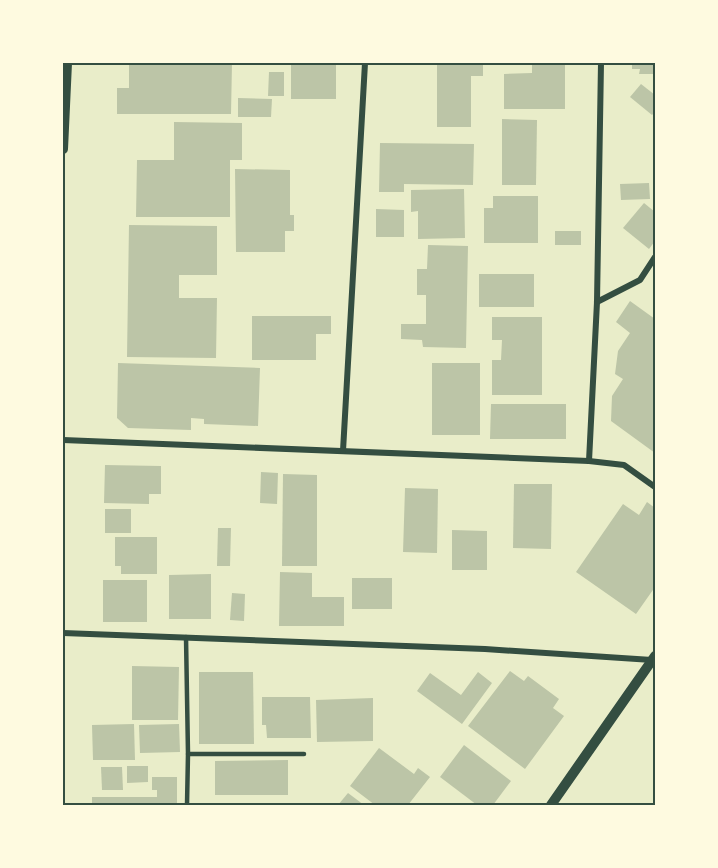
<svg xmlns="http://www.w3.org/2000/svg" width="718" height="868" viewBox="0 0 718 868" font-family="Montserrat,sans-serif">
<rect width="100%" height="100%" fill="#e9edc9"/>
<g fill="#bcc5a7">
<polygon points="129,63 232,63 231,114 117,114 117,88 129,88"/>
<rect x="291" y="63" width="45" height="36"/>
<polygon points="437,63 483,63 483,76 471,76 471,127 437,127"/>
<polygon points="532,63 565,63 565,109 504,109 504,74 532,73"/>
<polygon points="632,63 655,63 655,74 639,74 640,69 632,69"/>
<polygon points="269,72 284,72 284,96 268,96"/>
<polygon points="641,84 655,95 655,112 652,115 630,97"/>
<polygon points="238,98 272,99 271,117 238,117"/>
<polygon points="502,119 537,120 536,185 502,185"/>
<polygon points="174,122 242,123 242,160 230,160 230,217 136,217 137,160 174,160"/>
<polygon points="380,143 474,144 473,185 404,184 404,192 379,192"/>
<polygon points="235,169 290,170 290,215 294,215 294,231 285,231 285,252 236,252"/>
<polygon points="649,183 650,199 621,200 620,184"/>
<polygon points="464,189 465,238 418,239 418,211 411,212 411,190"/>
<polygon points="493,196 538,196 538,243 484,243 484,208 493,208"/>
<polygon points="644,203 655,212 655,241 649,249 623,228"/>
<polygon points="376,209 404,210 404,237 376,237"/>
<polygon points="129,225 217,226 217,275 179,275 179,298 217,298 216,358 127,357"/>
<rect x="555" y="231" width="26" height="14"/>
<polygon points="428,245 468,246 466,348 423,347 422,340 401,339 401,324 426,324 426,295 417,295 417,269 427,269"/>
<rect x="479" y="274" width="55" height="33"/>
<polygon points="630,301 655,319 655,453 611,421 612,396 623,379 615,374 618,351 630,333 616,322"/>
<polygon points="252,316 331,316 331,334 316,334 316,360 252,360"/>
<polygon points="492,317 542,317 542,395 492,395 492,360 501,360 502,340 492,340"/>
<polygon points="118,363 260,368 258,426 204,424 204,419 191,418 191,430 128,428 117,418"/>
<rect x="432" y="363" width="48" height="72"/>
<polygon points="491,404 566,404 566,439 490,439"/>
<polygon points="105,465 161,466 161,494 149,494 149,504 104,503"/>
<polygon points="261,472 278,473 277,504 260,503"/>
<polygon points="283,474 317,475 317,566 282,566"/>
<polygon points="514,484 552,484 551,549 513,548"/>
<polygon points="405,488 438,489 437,553 403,552"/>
<polygon points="647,502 655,508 655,587 636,614 576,572 623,504 639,515"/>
<rect x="105" y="509" width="26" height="24"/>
<polygon points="218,528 231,528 230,566 217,566"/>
<polygon points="452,530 487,531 487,570 452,570"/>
<polygon points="115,537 157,537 157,574 121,574 121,566 115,566"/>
<polygon points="280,572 312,573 312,597 344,597 344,626 279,626"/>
<polygon points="211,574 211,619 169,619 169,575"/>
<rect x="352" y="578" width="40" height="31"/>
<rect x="103" y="580" width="44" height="42"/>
<polygon points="232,593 245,594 244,621 230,620"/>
<polygon points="132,666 179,667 178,720 132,720"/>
<polygon points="510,671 524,681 528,676 559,699 553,708 564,716 525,769 468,726"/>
<polygon points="199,672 253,672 254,744 199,744"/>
<polygon points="478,672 492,683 462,724 417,691 430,673 461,695"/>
<polygon points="262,697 310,697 311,738 267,738 266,725 262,725"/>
<polygon points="373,698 373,741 317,742 316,700"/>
<polygon points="134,724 135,760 93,760 92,725"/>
<polygon points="179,724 180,752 140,753 139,725"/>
<polygon points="464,745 511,781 493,805 477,805 440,777"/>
<polygon points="379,748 414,774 418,768 430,777 408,805 375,805 350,786"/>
<polygon points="288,760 288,795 215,795 215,761"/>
<polygon points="127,766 148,766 148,782 127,783"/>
<polygon points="101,767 122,767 123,790 102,790"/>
<polygon points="152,777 177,777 177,805 92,805 92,797 157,797 157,790 152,790"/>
<polygon points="348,793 364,805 338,805"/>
</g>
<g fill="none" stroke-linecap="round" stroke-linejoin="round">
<g stroke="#344e41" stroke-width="4.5">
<polyline points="186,637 188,754 187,805"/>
<polyline points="188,754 304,754"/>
</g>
<g stroke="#344e41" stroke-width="6">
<polyline points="597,302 640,280 655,257"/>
<polyline points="63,440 589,461 624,465 655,487"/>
<polyline points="343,451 365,63"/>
<polyline points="589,461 597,302 601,63"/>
<polyline points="63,633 485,649 652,660"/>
</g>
<g stroke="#344e41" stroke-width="10">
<polyline points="63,149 67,63"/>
<polyline points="551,805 655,656"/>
</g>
</g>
<rect width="718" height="868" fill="none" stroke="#fefae0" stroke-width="129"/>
<rect x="64" y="64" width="590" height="740" fill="none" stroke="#344e41" stroke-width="2"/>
</svg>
